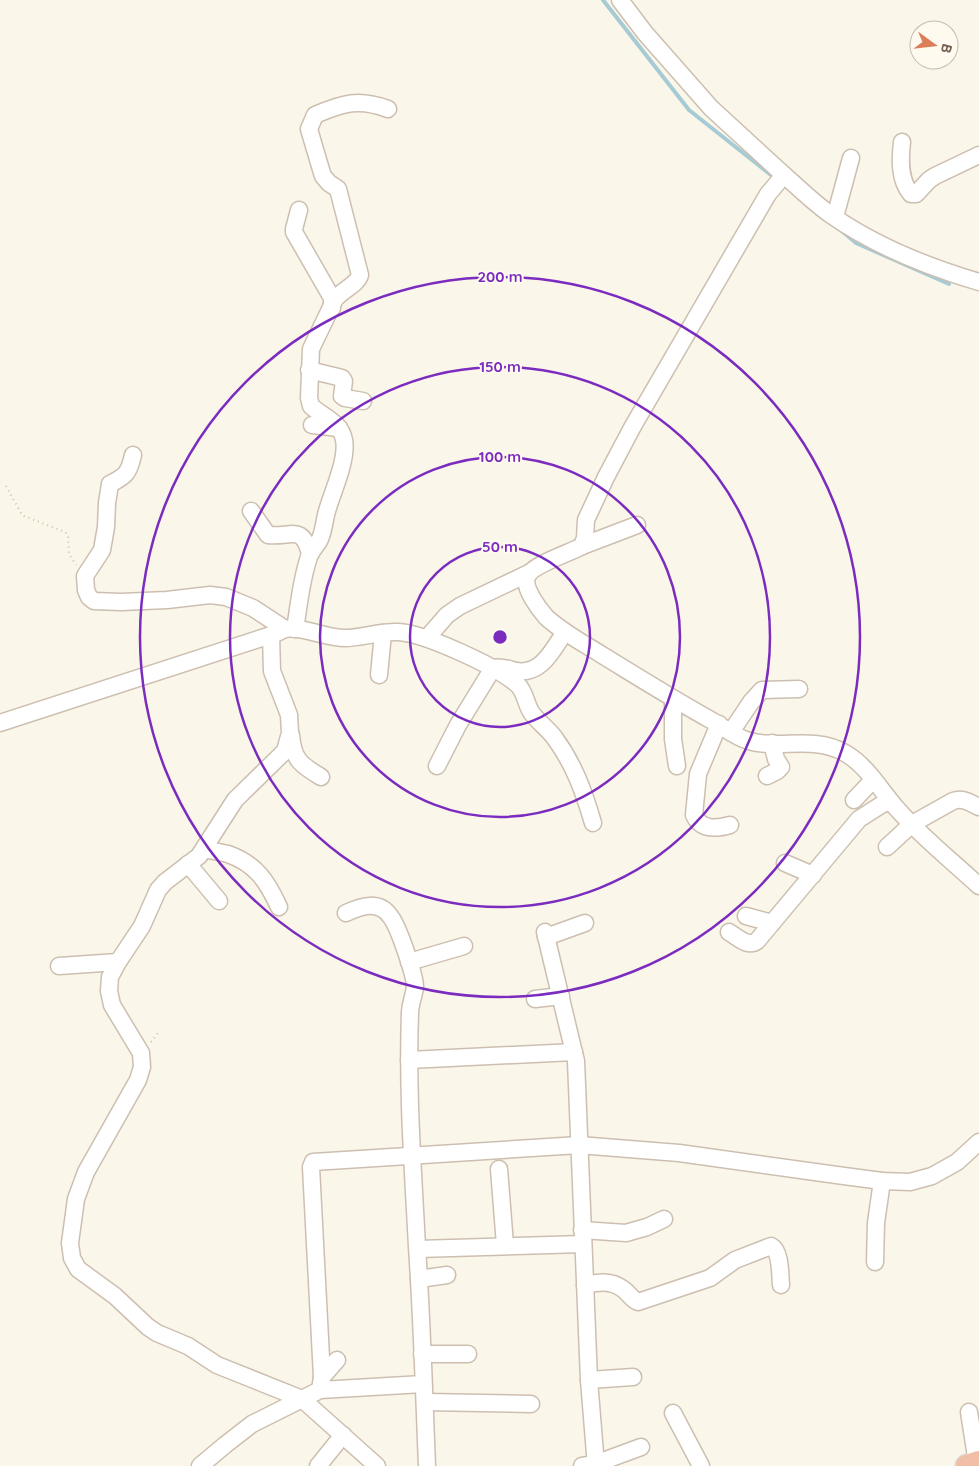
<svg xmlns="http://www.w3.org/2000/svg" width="979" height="1466" viewBox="0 0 979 1466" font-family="Quicksand,sans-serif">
<rect width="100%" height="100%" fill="#fbf6ea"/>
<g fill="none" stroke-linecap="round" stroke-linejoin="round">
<g stroke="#a6cbd5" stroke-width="4">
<polyline points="603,0 689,110 776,179"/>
<polyline points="842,231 856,243 949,284"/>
</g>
<g stroke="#cdbfb0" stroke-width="19">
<g id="minor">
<polyline points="620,0 645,33 711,108 784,175"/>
<path d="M902,142C900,159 899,180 911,194H916L929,180L935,176L979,155"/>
<polyline points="299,210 294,229 294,232 332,298 332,308"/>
<polyline points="835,217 851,158"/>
<path d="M979,282C928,267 874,245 831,215C814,203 799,188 784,175L768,194L633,426L606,477L586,520L585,538L582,546C570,553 531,565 527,577C523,588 539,609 546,617C562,632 583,643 602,655C638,677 673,699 709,719C722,726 735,737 749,741C780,750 813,735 845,753C868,766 882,793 899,811C923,838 952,861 979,886"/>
<polyline points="309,370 342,378 344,381 342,396 345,398 363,401"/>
<polyline points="312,425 339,428"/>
<path d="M133,455C129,473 126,476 110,484L107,503L106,527L102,550L85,576L86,590L89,597L94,601L121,602L167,600L210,595L226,597L253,608L285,629"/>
<path d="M251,511L268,535C290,538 302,523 310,554"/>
<polyline points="582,546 637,525"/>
<path d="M295,629C299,605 301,580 309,557C311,551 316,546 319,541C324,532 324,521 327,511C332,493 348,459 344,440C341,422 323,417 311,406L309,398L311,349L335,299C342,290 357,285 360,275L338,189L329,183L323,176L319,163L309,129L315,115C343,103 359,98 388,109"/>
<polyline points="271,635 272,671 289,715 290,733 285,751 235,800 199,856 165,882 158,890 142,926 118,962 110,977 109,991 112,1005 141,1053 142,1067 138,1080 86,1172 76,1199 70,1243 72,1258 78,1269 115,1296 148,1327 157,1333 188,1346 217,1365 302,1399 377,1466"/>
<polyline points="427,638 447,615 460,606 529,573"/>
<polyline points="379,675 383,633"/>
<polyline points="673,699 673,739 677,766"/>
<path d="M0,723L271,635C276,634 280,631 285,629C302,626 326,638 345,638C362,638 380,631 398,632C424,633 498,667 518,685C525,692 526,704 531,712C537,721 547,728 554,737C574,764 584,792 593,823"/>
<path d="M719,724L698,774L694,815C701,830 716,829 730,825"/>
<polyline points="731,732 751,702 762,690 799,689"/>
<path d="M291,735C293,760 301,765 321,777"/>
<path d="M437,766L458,725L493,668C502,666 508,669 516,671C542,675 553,649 565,632"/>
<polyline points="767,776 777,771 781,767 776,759 772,743"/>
<polyline points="854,800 873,780"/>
<path d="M887,847L912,824L953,801C963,797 970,803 979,807"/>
<path d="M204,849C212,851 220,852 228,854C256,864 267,881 279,907"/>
<polyline points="785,863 813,875"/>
<polyline points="188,864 219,901"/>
<path d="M346,913C361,906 379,900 390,916C398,925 415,975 415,987C414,996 410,1004 410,1013C407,1091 413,1169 417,1247C422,1320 424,1393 427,1466"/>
<polyline points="746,916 772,923"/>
<polyline points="545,932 576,1061 589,1380 596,1466"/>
<path d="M729,932C737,937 748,948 757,941L859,819L881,805L890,801"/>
<polyline points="546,937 585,923"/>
<polyline points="409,962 464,946"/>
<polyline points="59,966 118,962"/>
<polyline points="535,999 561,996"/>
<polyline points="409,1060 574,1052"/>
<polyline points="499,1169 505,1245"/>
<polyline points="582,1230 626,1233 647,1227 664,1219"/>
<polyline points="418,1249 583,1244"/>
<polyline points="875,1262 876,1223 882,1181"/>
<polyline points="419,1279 447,1275"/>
<path d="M585,1285C598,1282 611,1280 623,1289C629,1293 631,1299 638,1302L710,1278L735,1260L771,1246C781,1251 780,1275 781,1285"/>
<polyline points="422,1354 468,1354"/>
<polyline points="322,1377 337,1360"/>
<polyline points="589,1380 633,1377"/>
<polyline points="320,1390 322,1377 311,1167 313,1162 579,1145 679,1153 844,1176 882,1181 910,1182 932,1176 957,1162 979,1142"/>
<polyline points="425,1402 531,1404"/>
<polyline points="969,1412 977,1463"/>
<polyline points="673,1413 701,1466"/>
<polyline points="200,1466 225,1445 252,1424 320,1390 423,1384"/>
<polyline points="318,1466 343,1435"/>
<polyline points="582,1466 595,1464 641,1447"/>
</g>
</g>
<g stroke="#dbd5d1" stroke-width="25">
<polyline id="highway" points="967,1466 979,1462"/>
</g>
<g stroke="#d4bba6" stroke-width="2" stroke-dasharray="1 4" stroke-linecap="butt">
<polyline points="6,486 21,513 24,516 65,532 68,535 69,554 76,565"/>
<polyline points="151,1042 158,1033"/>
</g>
<use href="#minor" stroke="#fff" stroke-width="16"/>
<use href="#highway" stroke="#f1bea6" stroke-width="22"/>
</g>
<g fill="none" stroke="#7b2cbf" stroke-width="2.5">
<circle cx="500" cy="637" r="90"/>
<circle cx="500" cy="637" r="180"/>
<circle cx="500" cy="637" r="270"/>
<circle cx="500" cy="637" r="360"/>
</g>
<circle cx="500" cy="637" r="8" fill="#7b2cbf" stroke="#fefaf0" stroke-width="2.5"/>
<g font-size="15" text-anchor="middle" font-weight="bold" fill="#7b2cbf" stroke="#fefaf0" stroke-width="4" stroke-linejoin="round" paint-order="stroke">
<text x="500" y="282">200 m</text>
<text x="500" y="372">150 m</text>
<text x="500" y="462">100 m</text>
<text x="500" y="552">50 m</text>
</g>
<g transform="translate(934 45) rotate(105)"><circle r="24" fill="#fefaf0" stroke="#c7bcb0"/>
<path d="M0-4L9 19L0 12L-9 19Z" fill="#dc7f58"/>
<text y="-8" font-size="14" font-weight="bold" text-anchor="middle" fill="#755f4f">B</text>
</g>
</svg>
